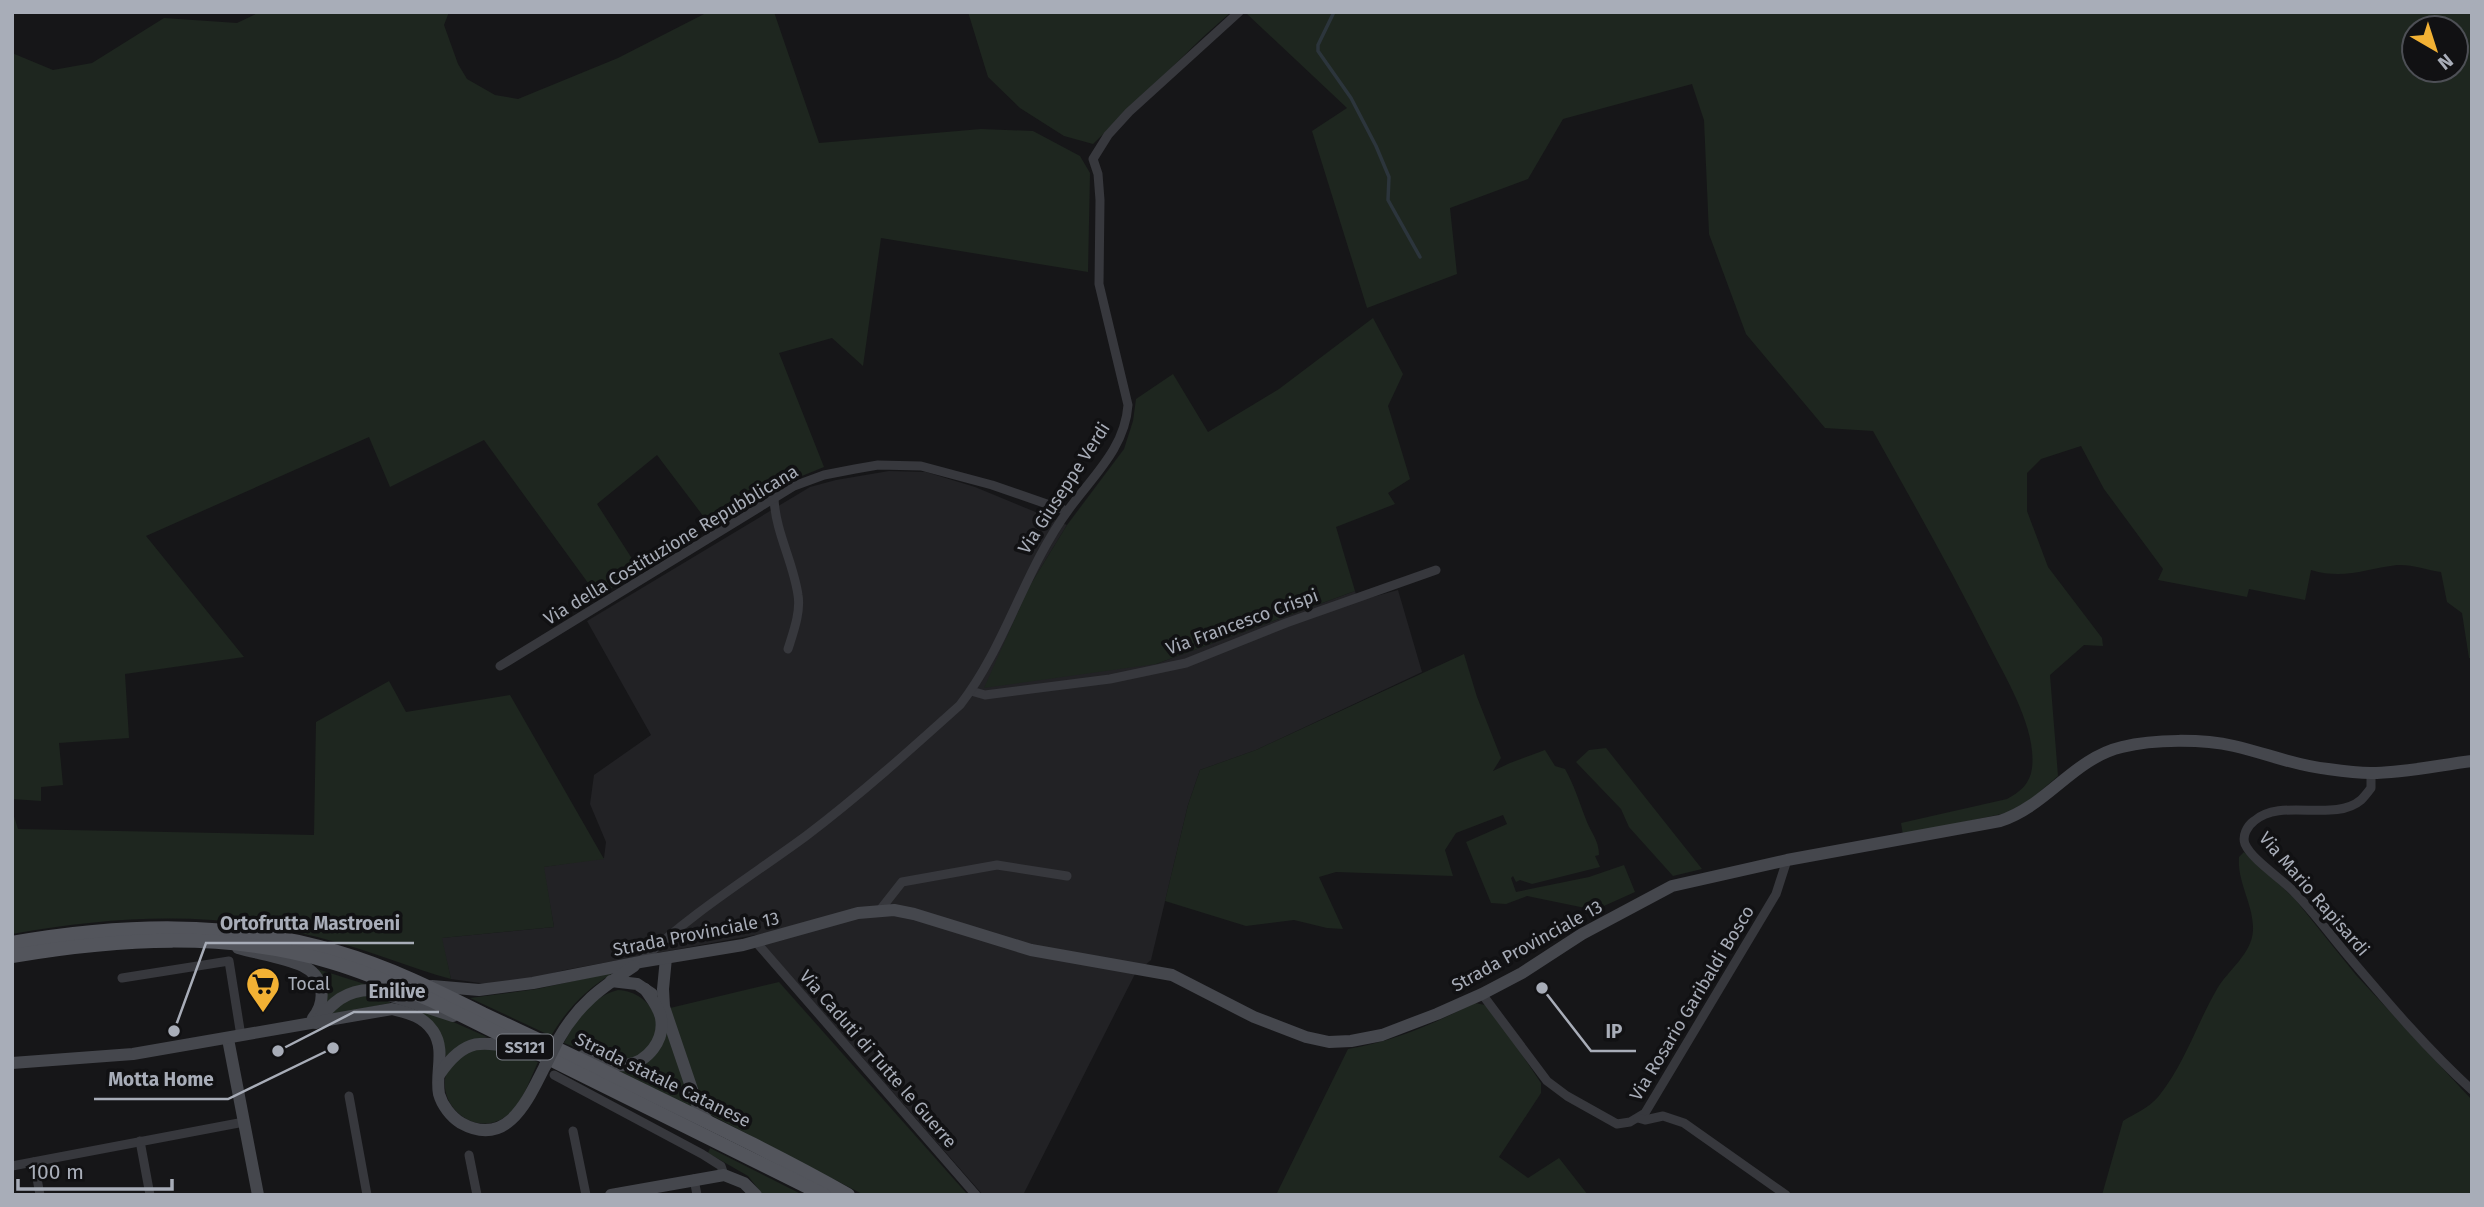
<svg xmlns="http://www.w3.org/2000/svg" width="2484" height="1207" viewBox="0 0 2484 1207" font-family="'Fira Sans',sans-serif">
<rect width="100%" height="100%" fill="#161618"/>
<polygon fill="#222225" points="889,471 926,472 975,487 1067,525 1029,587 1156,664 1355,591 1358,601 1398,590 1422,672 1256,750 1200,770 1188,805 1151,960 1135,974 1023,1195 983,1195 755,935 565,970 522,981 487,984 451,979 441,938 554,927 543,867 604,858 606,842 590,804 594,775 651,735 587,621 810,487 836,480"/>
<g fill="#1e261f" fill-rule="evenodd">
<polygon points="260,12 449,12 444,25 458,64 467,79 495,95 518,99 618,58 708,12 774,12 819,143 981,129 1033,131 1080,156 1090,173 1088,272 881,238 863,366 832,338 779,353 824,467 792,480 713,529 657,455 597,504 638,568 599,598 484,440 390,487 369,437 146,536 244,657 125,674 129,738 59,743 63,785 41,787 41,801 12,799 12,53 53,70 92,63 164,18 237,23"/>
<polygon points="968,12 1231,12 1203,37 1093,144 1064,136 1020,108 988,77"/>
<path d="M1249,12H2472V658H2469L2462,613L2447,602L2441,572C2427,570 2411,564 2397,565C2365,569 2344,580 2311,570L2305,600L2249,589L2247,597L2158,580L2163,569L2104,489L2081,446L2041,459L2027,473V511L2048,567L2102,638L2103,646L2084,645L2050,675L2058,776L2030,800L2006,813L1903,835L1901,823L2007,799C2020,792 2030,784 2032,768C2037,728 2005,677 1988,643C1952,571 1912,501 1873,431L1825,428L1746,334L1709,234L1704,120L1692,84L1563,119L1528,179L1450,208L1457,274L1367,308L1312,131L1347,108L1247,14ZM2414,28H2456V70H2414Z"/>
<polygon points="1373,318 1403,374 1388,406 1410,479 1388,493 1395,504 1336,527 1355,591 1156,664 984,688 1029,587 1067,525 1124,449 1133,421 1136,399 1173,374 1208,432 1279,389"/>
<path d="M1464,654L1477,697L1501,758L1493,771L1510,763L1545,750L1555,766L1565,769C1574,785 1579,801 1585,817C1590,832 1599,839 1599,855L1595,856L1600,867L1532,884L1520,880L1516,882L1513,876L1511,878L1516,892L1589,877L1624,865L1635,892L1595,910L1527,896L1506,904L1491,903L1466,842L1507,824L1503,815L1456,833L1445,850L1453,876L1336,872L1319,877L1343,929L1327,928L1294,920L1246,926L1165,901L1188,805L1200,770L1256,750Z"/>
<path d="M389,681L406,712L510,695L604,859L544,867L554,927L442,938L451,979C413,969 377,953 339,943C226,910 127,914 12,934V810L18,829L314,835L316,722Z"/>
<polygon points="1606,748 1702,869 1673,876 1629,827 1621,809 1576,762 1589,750"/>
<path d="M2244,852L2294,898L2356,975L2472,1100V1195H2102L2123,1121C2134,1114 2150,1107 2158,1097C2185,1064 2196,1025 2217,989C2228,970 2252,954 2253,930C2254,905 2237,883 2239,857Z"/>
<polygon points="314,968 371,986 324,1008"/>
<path d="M615,972C587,988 567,1009 551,1036L470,998L537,989Z"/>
<polygon points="779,982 968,1195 864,1195 709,1114 702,1105 670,1008"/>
<path d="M618,990C641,991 661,1010 656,1035C655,1042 645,1051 640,1057L612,1061L564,1043C574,1021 593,996 618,990Z"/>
<polygon points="359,994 390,999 390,1003 330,1015 334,1007"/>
<path d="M1475,1003L1485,1005L1496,1016L1541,1083V1093L1499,1157L1528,1178L1559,1158L1588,1195H1276L1348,1049C1398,1040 1430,1025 1475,1003Z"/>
<path d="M418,1011L440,1016L487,1037L476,1039L446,1057C441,1033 441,1027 418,1011Z"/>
<polygon points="665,1022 693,1108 615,1069 632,1068"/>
<path d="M493,1046L538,1062C531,1077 524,1098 513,1110C475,1150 420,1092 457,1057C465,1050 483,1048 493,1046Z"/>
<polygon points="710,1148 803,1195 763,1195 748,1176 708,1153"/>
</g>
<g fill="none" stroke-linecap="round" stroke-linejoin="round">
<polyline stroke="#2c353c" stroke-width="3.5" points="1334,12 1318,45 1318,51 1351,98 1376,146 1389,177 1388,200 1420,257"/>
<g stroke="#37383d" stroke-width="9">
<path d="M774,499C776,534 793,561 798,595C801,612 793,633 788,649"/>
<polyline points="500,666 794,486 824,475 855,469 878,465 921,466 992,485 1067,511"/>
<polyline points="971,691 985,695 1110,679 1186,663 1286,623 1436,570"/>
<path d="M2371,773V788C2368,792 2365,796 2361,800C2334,823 2281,797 2254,821C2247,826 2242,836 2245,844C2252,860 2282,879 2294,892C2314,912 2331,936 2349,957C2388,1003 2427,1049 2472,1090"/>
<polyline points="880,910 902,882 997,865 1067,876"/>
<polyline points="756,942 976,1195"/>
<path d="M640,962C690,914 750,877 806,836C860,795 910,750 960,705C1006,646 1024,570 1069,509C1093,476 1125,448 1128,405L1099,284L1100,200L1098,174L1093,159L1108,135L1129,112L1239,12"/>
<polyline points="122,978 229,961 241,1036"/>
<polyline points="1482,994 1547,1081 1567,1096 1617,1124 1630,1122 1645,1113 1776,894 1787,860"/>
<polyline points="554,1075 702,1154 721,1166 724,1175"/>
<polyline points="349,1096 367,1195"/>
<polyline points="1638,1118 1645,1120 1663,1116 1684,1123 1786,1195"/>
<polyline points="573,1131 586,1195"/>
<polyline points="140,1141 150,1195"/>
<polyline points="469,1155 477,1195"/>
<polyline points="34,1162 40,1195"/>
<polyline points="12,1166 244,1122"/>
<polyline points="694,1179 697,1195"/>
</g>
<g stroke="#45474d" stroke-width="12">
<path d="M238,948C259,954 284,957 303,966C324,976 327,1001 313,1018"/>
<polyline points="666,958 663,989 664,1007 699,1110 709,1122"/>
<polyline points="611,981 637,984 652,994"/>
<path d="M432,986L479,990L533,983L640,962L743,945L858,913L894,910L914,914L1031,950L1172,975L1254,1017L1306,1037L1329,1042L1351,1041L1382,1035L1437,1014L1482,994L1522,973L1582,934L1672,886L1787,860L2000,821C2047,806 2074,758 2122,747C2154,739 2203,739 2234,746C2265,753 2296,766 2328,769C2342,771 2357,773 2371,773C2404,773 2439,765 2472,761"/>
<path d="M316,1023C332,1003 346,989 373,990L453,1016"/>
<polyline points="228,1039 258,1195"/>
<path d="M558,1040C578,1004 601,988 634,966"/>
<path d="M583,1056C596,1060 611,1067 626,1065C648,1062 665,1040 661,1018C659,1007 651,998 645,989"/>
<path d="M12,1063L133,1054L392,1009C408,1013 423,1016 433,1031C446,1050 435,1073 439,1094C442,1105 451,1117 461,1123C508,1149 528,1099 545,1066"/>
<path d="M439,1075C466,1035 484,1041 525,1051"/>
<polyline points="611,1195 724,1175 744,1183 756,1195"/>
</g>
<g stroke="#53555c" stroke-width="14">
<path d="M12,943C121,924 230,920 337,952C389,967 435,990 483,1014C519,1031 556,1048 593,1066C678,1108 765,1148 848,1195"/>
<path d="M12,956C118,938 226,931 331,962C365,972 398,986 431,1000L824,1195"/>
</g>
<polyline stroke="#45474d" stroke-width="12" points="545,1066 558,1040"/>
</g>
<defs>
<g id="supermarket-pin" transform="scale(1.75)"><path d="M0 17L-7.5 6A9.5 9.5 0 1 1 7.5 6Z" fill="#f2b134" stroke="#111113"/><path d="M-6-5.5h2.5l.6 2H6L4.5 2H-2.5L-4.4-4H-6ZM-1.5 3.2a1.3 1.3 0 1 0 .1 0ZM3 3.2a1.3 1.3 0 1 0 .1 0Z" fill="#111"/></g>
</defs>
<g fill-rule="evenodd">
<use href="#supermarket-pin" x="263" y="984"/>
</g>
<g text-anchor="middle" stroke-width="7" stroke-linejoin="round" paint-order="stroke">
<rect fill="#111113" stroke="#7b7e86" stroke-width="2" x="497" y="1034.5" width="56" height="25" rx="5"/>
<g font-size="16" font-weight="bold" fill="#a8adb8">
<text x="525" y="1053">SS121</text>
</g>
<g font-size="18" fill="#a8adb8" stroke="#111113">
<text transform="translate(1064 488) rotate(-57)" y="6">Via Giuseppe Verdi</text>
<text transform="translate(671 545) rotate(-31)" y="6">Via della Costituzione Repubblicana</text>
<text transform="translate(1242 622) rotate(-20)" y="6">Via Francesco Crispi</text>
<text transform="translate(2314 894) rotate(49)" y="6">Via Mario Rapisardi</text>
<text transform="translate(696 934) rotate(-11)" y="6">Strada Provinciale 13</text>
<text transform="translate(1527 946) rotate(-29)" y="6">Strada Provinciale 13</text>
<text transform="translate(1692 1003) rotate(-59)" y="6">Via Rosario Garibaldi Bosco</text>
<text transform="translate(878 1059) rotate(49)" y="6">Via Caduti di Tutte le Guerre</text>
<text transform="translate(663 1080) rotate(26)" y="6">Strada statale Catanese</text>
</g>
<g font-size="18" fill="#a8adb8" stroke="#111113" text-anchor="start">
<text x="288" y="990">Tocal</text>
</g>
</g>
<path fill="none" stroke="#a8adb8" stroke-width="2.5" d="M174 1031L206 943H414M278 1051L354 1012H439M1542 988L1591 1051H1636M333 1048L228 1099H94"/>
<g fill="#a8adb8" stroke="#111113" stroke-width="2.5">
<circle cx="174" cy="1031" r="7"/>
<circle cx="278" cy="1051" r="7"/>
<circle cx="1542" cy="988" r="7"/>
<circle cx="333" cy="1048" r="7"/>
</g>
<g font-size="19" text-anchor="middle" font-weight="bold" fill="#a8adb8" stroke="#111113" stroke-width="7" stroke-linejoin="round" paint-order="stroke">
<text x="310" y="930">Ortofrutta Mastroeni</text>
<text x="397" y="998">Enilive</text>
<text x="1614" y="1038">IP</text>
<text x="161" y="1086">Motta Home</text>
</g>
<rect width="2484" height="1207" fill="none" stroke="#a8adb8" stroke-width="28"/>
<g transform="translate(2435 49) rotate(141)"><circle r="33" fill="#111113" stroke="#4d4f55" stroke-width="2"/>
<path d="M0-5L12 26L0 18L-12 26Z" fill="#f2b134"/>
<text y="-10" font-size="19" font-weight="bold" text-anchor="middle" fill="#a8adb8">N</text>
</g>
<path d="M18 1179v10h154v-10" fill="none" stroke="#a8adb8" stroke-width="3.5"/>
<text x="28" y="1179" font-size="21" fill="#a8adb8" stroke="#111113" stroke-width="5" paint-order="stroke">100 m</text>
</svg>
